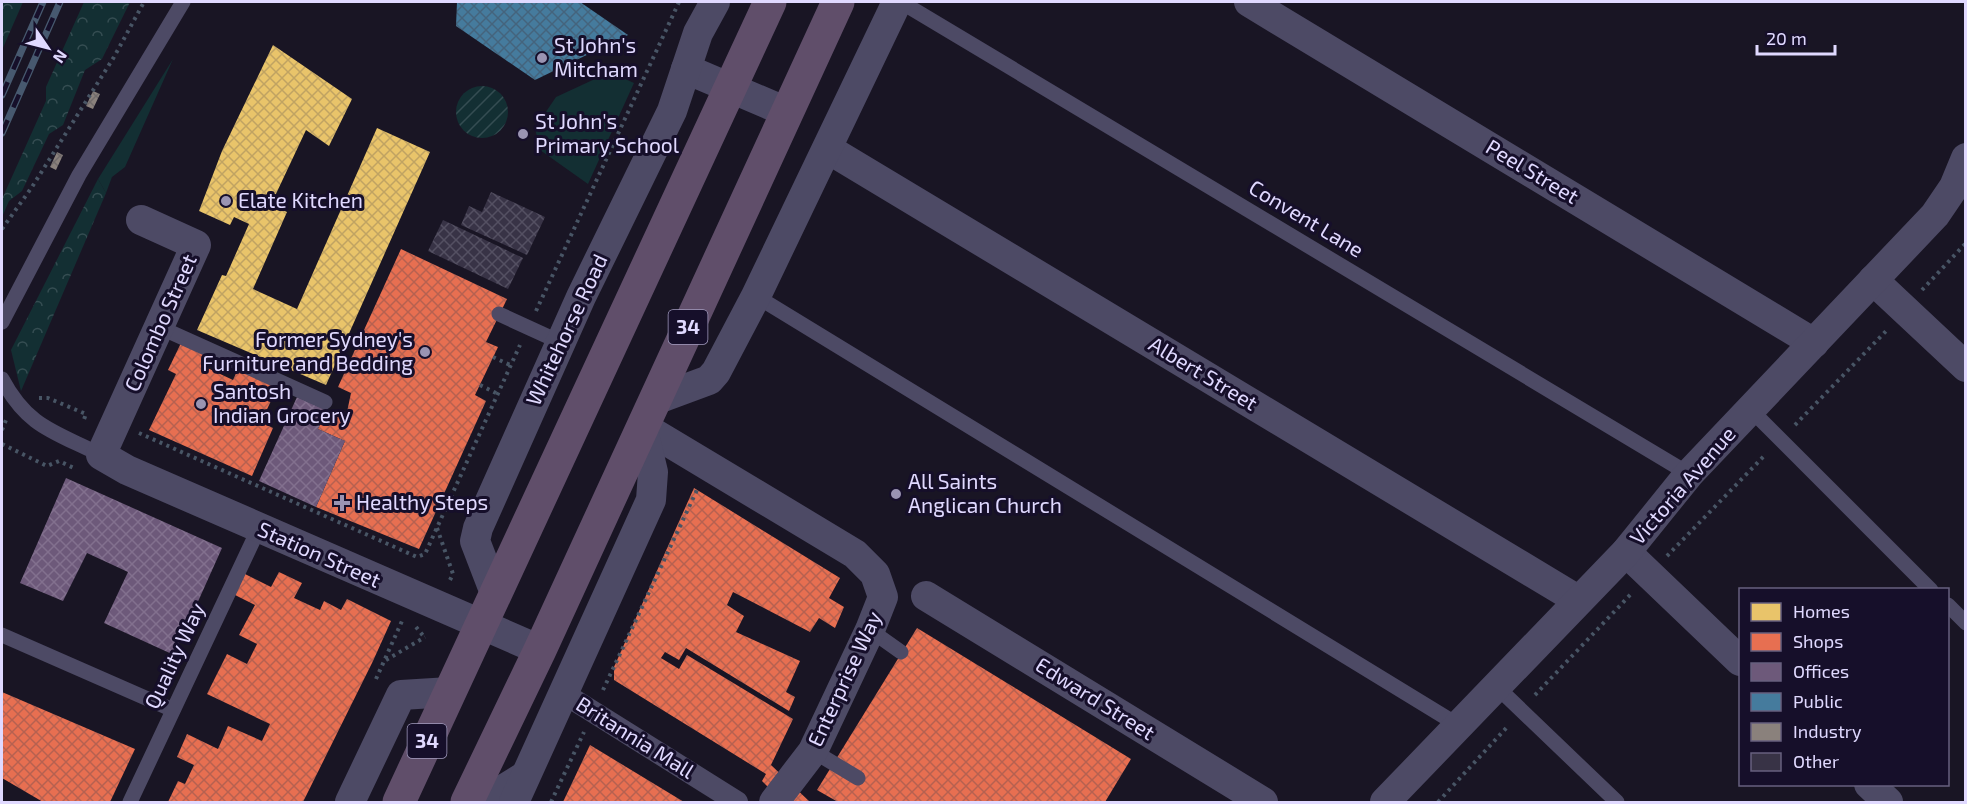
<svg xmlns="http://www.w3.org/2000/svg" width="1967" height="804" viewBox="0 0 1967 804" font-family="'Exo 2',sans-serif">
<defs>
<pattern id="forest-crowns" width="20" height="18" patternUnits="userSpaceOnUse" patternTransform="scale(1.5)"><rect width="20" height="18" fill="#132f33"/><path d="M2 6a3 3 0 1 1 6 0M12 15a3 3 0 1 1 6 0" fill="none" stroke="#354d52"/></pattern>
<pattern id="garden-furrows" width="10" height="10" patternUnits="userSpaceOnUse" patternTransform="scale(1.5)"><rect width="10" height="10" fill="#132f33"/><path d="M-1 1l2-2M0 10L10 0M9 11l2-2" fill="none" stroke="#354d52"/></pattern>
<pattern id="homes-cross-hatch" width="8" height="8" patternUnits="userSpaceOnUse" patternTransform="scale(1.5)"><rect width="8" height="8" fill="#e9c46a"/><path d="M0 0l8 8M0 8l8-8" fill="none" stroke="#c0a362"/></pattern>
<pattern id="shops-cross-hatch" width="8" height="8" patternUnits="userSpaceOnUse" patternTransform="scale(1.5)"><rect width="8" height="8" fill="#e76f51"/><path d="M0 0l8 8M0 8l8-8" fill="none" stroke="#b66150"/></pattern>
<pattern id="offices-cross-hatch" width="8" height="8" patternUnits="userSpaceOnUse" patternTransform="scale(1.5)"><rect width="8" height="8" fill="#6d597a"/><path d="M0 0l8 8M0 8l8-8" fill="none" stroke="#82708e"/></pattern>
<pattern id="public-cross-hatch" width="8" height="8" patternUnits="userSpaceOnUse" patternTransform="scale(1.5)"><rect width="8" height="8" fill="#457b9d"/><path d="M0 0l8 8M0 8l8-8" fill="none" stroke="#44647d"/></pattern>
<pattern id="industry-cross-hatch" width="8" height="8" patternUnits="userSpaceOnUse" patternTransform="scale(1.5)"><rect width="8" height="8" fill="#8a817c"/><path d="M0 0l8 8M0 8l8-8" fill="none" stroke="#716b6b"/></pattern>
<pattern id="building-cross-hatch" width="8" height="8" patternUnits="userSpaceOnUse" patternTransform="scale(1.5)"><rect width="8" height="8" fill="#383346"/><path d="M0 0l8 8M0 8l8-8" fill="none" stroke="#545062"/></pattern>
</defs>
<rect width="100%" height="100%" fill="#191524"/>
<g fill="#132f33">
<polygon points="173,59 125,167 112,177 106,193 98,179"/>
<polygon points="610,72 634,83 588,184 540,150 535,128 556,97"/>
</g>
<g fill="url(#forest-crowns)">
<polygon points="2,2 23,2 2,50"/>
<polygon points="84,2 130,2 102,59 85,70 63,125 49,134 22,191 9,201 2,217 2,199 46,101 46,87"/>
<polygon points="98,179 106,193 21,391 11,350"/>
</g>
<circle fill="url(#garden-furrows)" cx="482" cy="112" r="26"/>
<polygon fill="url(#homes-cross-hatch)" points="273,45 352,99 329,146 306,130 275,196 270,196 267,203 287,212 253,289 297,309 377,128 430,152 326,385 197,330 222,275 226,276 249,224 234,217 230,225 199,211 222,151"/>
<g fill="url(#shops-cross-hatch)">
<polygon points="401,249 507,299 486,342 498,347 475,395 486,401 419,549 316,507 345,441 318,429 326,410 347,412 351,393 338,387"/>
<polygon points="181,343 206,355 201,365 233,380 238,369 278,386 261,422 273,428 252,476 149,430 176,374 168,370"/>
<polygon points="694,488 840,578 829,598 844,607 835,628 819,618 810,632 733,592 727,605 744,616 736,632 800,661 786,692 795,697 789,711 686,648 679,660 665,652 661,658 679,669 687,655 793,719 771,765 810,802 783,802 762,781 766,774 614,680 614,667"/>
<polygon points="279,572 302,583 294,598 320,610 324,601 341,610 347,599 391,621 373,661 303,802 168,802 178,781 185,784 194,765 177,757 187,734 218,749 228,726 262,741 270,724 207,694 227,654 247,664 257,644 239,635 255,605 235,595 245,574 271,587"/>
<polygon points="917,628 1131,759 1105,802 838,802 817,790"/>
<polygon points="2,692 135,749 110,802 43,802 2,778"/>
<polygon points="590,745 684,802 563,802"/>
</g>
<g fill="url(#offices-cross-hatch)">
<polygon points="297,397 326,410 318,429 345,441 316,507 259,481"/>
<polygon points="66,478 222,548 174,655 104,623 128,572 87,553 63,601 20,583"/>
</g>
<polygon fill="url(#public-cross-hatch)" points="457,2 580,2 628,35 535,80 456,26"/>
<g fill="url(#industry-cross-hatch)">
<polygon points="93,91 100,94 93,109 86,106"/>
<polygon points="57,152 63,155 56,170 50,167"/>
</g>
<g fill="url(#building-cross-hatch)">
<polygon points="491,192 545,217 527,255 461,225 469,206 482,212"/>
<polygon points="443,220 523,258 508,289 428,251"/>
</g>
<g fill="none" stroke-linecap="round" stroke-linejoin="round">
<g stroke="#485565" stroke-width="4" stroke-dasharray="3 4.5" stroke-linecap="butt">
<polyline points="2,229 32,187 114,57 144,2"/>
<polyline points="1922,290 1966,243"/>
<polyline points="536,311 679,2"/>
<polyline points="493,357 510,365"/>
<polyline points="480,385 496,393"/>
<polyline points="39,398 48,398 86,414 83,422"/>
<polyline points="1795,425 1888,329"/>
<polyline points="2,430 6,420"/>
<polyline points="139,433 417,557 425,554 520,345"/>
<polyline points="2,444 47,466 59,461 76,469"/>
<polyline points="437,528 453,574 450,580"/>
<polyline points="1667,556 1766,454"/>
<polyline points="416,627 425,638"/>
<polyline points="386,660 425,637"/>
<polyline points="376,679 402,621"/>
<polyline points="603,690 697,490"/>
<polyline points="1535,695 1631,594"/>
<polyline points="551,802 584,732"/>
<polyline points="1438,802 1508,726"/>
</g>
<g stroke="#4d4a65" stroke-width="15">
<polyline points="901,2 1689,474"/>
<polyline points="756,296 1458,725"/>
<polyline points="499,314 560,342"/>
<polyline points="2,322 79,175 183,2"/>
<polyline points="159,327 325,402"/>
<path d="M2,379C28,428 56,432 101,455"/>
<polyline points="1751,410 1931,590"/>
<polyline points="1948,605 1966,623"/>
<polyline points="870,630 901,652"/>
<polyline points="2,635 173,710"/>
<polyline points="1496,686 1617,802"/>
<polyline points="813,751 858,778"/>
<polyline points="130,802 259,528"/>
</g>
<polyline stroke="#4d4a65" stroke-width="22" points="563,693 737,802"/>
<g stroke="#4d4a65" stroke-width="30">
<polyline points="1249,2 1814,343"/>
<polyline points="686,69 787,112"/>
<polyline points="828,149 1578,600"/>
<polyline points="141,220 196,245 101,455 127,470 540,650"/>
<polyline points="1873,280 1966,367"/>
<polyline points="655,400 709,380 716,372 756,296 897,2"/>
<polyline points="642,426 855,554 875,574 883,597 870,630 813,751 774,802"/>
<polyline points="1626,552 1740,661"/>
<polyline points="495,593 475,541 478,528 581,297 672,111 698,33 715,2"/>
<polyline points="926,596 1263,802"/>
<polyline points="1869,784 1888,802"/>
<polyline points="350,802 401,695 450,692"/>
<polyline points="483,802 525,776"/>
<polyline points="514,802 651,500 653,472 642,426"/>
<polyline points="1385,802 1626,552 1689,474 1935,215 1954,187 1966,158"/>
</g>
<g stroke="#604e6a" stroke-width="33">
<polyline points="399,802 770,2"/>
<polyline points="467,802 540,650 838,2"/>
</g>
<g stroke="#47596f" stroke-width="7">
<g id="rail">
<polyline points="2,95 43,2"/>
<polyline points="2,133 60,2"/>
</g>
</g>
<use href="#rail" stroke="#160f2a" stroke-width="4.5" stroke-dasharray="14" stroke-linecap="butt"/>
</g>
<g fill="#9a94b2" stroke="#160f2a" stroke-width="2">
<circle cx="542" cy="58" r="6"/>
<circle cx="523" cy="134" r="6"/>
<circle cx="226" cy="201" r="6"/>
<circle cx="425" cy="352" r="6"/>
<circle cx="201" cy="404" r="6"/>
<circle cx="896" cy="494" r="6"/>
<path d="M339 494h6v6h6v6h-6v6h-6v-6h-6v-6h6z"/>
</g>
<g text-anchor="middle" stroke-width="6" stroke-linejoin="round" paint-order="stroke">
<g fill="#160f2a" stroke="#a39cbf" stroke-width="1.5">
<rect x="668.5" y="310" width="39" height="34" rx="4.5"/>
<rect x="407.5" y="724" width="39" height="34" rx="4.5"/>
</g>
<g font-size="20" font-weight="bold" fill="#e0d9ff">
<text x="688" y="334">34</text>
<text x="427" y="748">34</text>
</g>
<g font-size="21" fill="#e0d9ff" stroke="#160f2a" text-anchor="start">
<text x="554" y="53">St John's<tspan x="554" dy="24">Mitcham</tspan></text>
<text x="535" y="129">St John's<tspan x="535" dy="24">Primary School</tspan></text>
<text x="238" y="208">Elate Kitchen</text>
<text x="413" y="347" text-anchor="end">Former Sydney's<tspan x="413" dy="24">Furniture and Bedding</tspan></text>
<text x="213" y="399">Santosh<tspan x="213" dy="24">Indian Grocery</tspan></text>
<text x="908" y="489">All Saints<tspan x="908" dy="24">Anglican Church</tspan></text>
<text x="356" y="510">Healthy Steps</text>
</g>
<g font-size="21" fill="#e0d9ff" stroke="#160f2a">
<text transform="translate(1532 172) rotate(31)" y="7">Peel Street</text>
<text transform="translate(1306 219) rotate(31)" y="7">Convent Lane</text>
<text transform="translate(161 323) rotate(-66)" y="7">Colombo Street</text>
<text transform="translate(567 330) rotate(-65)" y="7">Whitehorse Road</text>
<text transform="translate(1203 374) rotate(31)" y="7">Albert Street</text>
<text transform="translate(1683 486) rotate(-49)" y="7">Victoria Avenue</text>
<text transform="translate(319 555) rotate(24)" y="7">Station Street</text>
<text transform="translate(175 656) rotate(-65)" y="7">Quality Way</text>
<text transform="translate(845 679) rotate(-65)" y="7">Enterprise Way</text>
<text transform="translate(1095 699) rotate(32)" y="7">Edward Street</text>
<text transform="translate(635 738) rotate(32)" y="7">Britannia Mall</text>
</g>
</g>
<rect width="1967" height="804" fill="none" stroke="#e0d9ff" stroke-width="6"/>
<rect x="1739" y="588" width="210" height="198" fill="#160f2a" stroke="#67607f" stroke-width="1.5"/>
<rect x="1751" y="603" width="30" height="18" fill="#e9c46a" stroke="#67607f" stroke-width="1.5"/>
<text x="1793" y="618" font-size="18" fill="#e0d9ff">Homes</text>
<rect x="1751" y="633" width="30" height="18" fill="#e76f51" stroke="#67607f" stroke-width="1.5"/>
<text x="1793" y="648" font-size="18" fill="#e0d9ff">Shops</text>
<rect x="1751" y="663" width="30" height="18" fill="#6d597a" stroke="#67607f" stroke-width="1.5"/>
<text x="1793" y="678" font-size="18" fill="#e0d9ff">Offices</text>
<rect x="1751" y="693" width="30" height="18" fill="#457b9d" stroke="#67607f" stroke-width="1.5"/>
<text x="1793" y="708" font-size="18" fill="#e0d9ff">Public</text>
<rect x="1751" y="723" width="30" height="18" fill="#8a817c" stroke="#67607f" stroke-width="1.5"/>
<text x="1793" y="738" font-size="18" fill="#e0d9ff">Industry</text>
<rect x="1751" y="753" width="30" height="18" fill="#383346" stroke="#67607f" stroke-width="1.5"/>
<text x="1793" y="768" font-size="18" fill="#e0d9ff">Other</text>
<g transform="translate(48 48) rotate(125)" stroke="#160f2a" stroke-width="4.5" paint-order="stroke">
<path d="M0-4.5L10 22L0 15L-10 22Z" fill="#e0d9ff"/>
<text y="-9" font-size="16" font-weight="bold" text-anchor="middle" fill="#e0d9ff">N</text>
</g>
<path d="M1757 45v9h78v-9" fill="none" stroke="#e0d9ff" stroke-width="3"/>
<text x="1766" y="45" font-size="18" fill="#e0d9ff" stroke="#160f2a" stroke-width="4.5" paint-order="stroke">20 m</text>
</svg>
